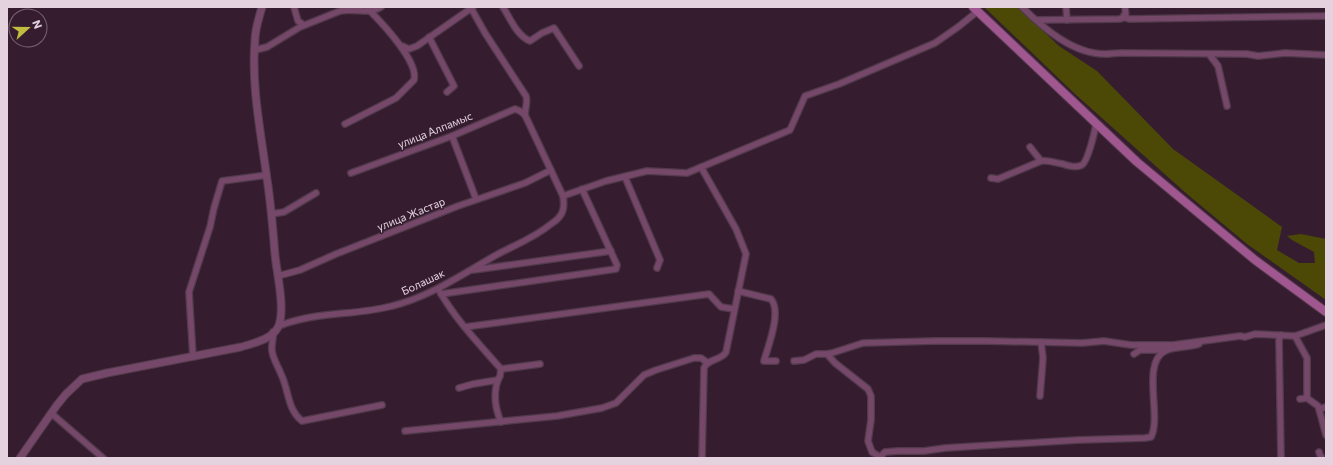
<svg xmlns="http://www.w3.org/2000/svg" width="1333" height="465" viewBox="0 0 1333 465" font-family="Commissioner,sans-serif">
<rect width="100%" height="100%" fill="#351d2f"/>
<polygon fill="#4c4906" points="984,7 1018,7 1059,46 1097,71 1173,149 1282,227 1277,250 1299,263 1315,263 1314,252 1292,240 1287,236 1301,234 1326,239 1326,300 1247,244 1187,194 1075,94"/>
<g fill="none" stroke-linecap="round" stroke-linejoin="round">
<g stroke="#513a4b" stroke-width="8">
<g id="minor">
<polyline points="294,7 298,21 304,25"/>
<path d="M503,7C510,18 517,36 530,41L542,33L554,28L579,66"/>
<path d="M1022,7C1043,28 1073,54 1105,54C1110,54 1115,53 1120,53L1247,54L1258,56L1285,53L1326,55"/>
<polyline points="1066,7 1067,20"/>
<polyline points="1125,7 1126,18 1129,19 1326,16"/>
<polyline points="1036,20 1119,19 1123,18 1124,15"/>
<polyline points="429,37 454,86 447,92"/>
<polyline points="402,46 409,49 417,46 473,7"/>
<path d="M255,50L267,47L300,27L340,11C354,8 368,15 381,7"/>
<polyline points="1209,54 1218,66 1227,106"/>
<path d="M345,124L396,98L414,80C419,62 382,23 370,11L368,7"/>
<polyline points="452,136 476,199"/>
<polyline points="1030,147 1041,161"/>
<path d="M701,167L736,229L746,254L726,352C721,361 708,358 704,368L702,458"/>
<polyline points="351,173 452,136 515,109 520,111 525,115"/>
<polyline points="625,177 660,260 657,268"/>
<path d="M991,178L998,179L1041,161C1049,160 1055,163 1063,164C1068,166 1077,168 1082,165C1088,161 1095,131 1096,123"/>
<polyline points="563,196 606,181 647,171 687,173 790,130 805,96 839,84 935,43 958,27 978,11"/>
<polyline points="271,214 284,212 316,193"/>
<polyline points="473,270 611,251"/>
<polyline points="278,276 300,270 336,254 458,206 525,183 551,170"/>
<path d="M738,291L771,299C782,312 768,346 764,361H776"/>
<path d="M440,292C456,320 479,344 501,369L540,364"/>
<polyline points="441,294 616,269 617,265 582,189"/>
<path d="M279,326C315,311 355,316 392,306C430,297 464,273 498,254C517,244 534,238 551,224C554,222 558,219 560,216C564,211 564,202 563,196L525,115C525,108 528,102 526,96L485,33L471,8"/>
<polyline points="465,327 709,294 721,307 734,309"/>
<path d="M273,332C274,338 271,344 272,351C273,359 278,366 281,374C289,390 287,409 302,421L382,405"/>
<polyline points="1281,335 1279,340 1281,458"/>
<polyline points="1295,336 1307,358 1307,398 1318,406 1319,409 1326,435"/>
<polyline points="827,354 835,363 868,389 871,396 871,420 868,441 872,452 880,457"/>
<polyline points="1134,354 1140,350 1166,350"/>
<polyline points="193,357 189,292 210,227 214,208 222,181 267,175"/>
<polyline points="794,361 804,360 816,354 827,354 832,353 863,343 934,341 988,341 1082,343 1104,341 1131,345 1173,345 1240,336 1245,337 1255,334 1295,336 1326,325"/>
<path d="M498,380C493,394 495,408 501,422"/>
<polyline points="459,388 473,384 498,380 500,376 501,369"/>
<polyline points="1040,396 1043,358 1041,342"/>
<polyline points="1300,399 1307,398"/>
<polyline points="1319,409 1326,407"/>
<polyline points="51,413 103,458"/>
<polyline points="405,431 557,416 602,408 616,403 644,375 656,370 694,358 701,358 708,363"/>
<polyline points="1319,452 1320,455 1322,458"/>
<path d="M880,458L882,455L885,452L898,451H924L945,448L1078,440L1145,438L1151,437C1162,417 1141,363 1165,351C1174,346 1188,348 1199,344"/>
</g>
</g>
<g stroke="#513a4b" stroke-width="9">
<path id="tertiary" d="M20,458L57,405L66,394L82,379L107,373L241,347C254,343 274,339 279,325C285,307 277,274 275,255C273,230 271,204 267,179C261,133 251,86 255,40C255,29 259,18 262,7"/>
</g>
<g stroke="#513a4b" stroke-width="10">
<polyline id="secondary" points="973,7 1137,162 1255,260 1326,312"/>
</g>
<use href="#minor" stroke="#754769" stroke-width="5.5"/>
<use href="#tertiary" stroke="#754769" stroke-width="7"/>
<use href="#secondary" stroke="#a0568e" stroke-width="8"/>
</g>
<g text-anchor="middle" stroke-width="3" stroke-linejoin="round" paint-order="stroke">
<g font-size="11" fill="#e4d3df" stroke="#351d2f">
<text transform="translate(435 130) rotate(-22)" y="4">улица Алпамыс</text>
<text transform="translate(411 214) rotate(-22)" y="4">улица Жастар</text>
<text transform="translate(423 282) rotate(-25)" y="4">Болашак</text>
</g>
</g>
<rect width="1333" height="465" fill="none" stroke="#e4d3df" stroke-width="16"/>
<g transform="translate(28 28) rotate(69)"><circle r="19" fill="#351d2f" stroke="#7b6675"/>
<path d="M0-3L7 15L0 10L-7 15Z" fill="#c3bd3f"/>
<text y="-6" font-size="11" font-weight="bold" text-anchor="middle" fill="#e4d3df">N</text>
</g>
</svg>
